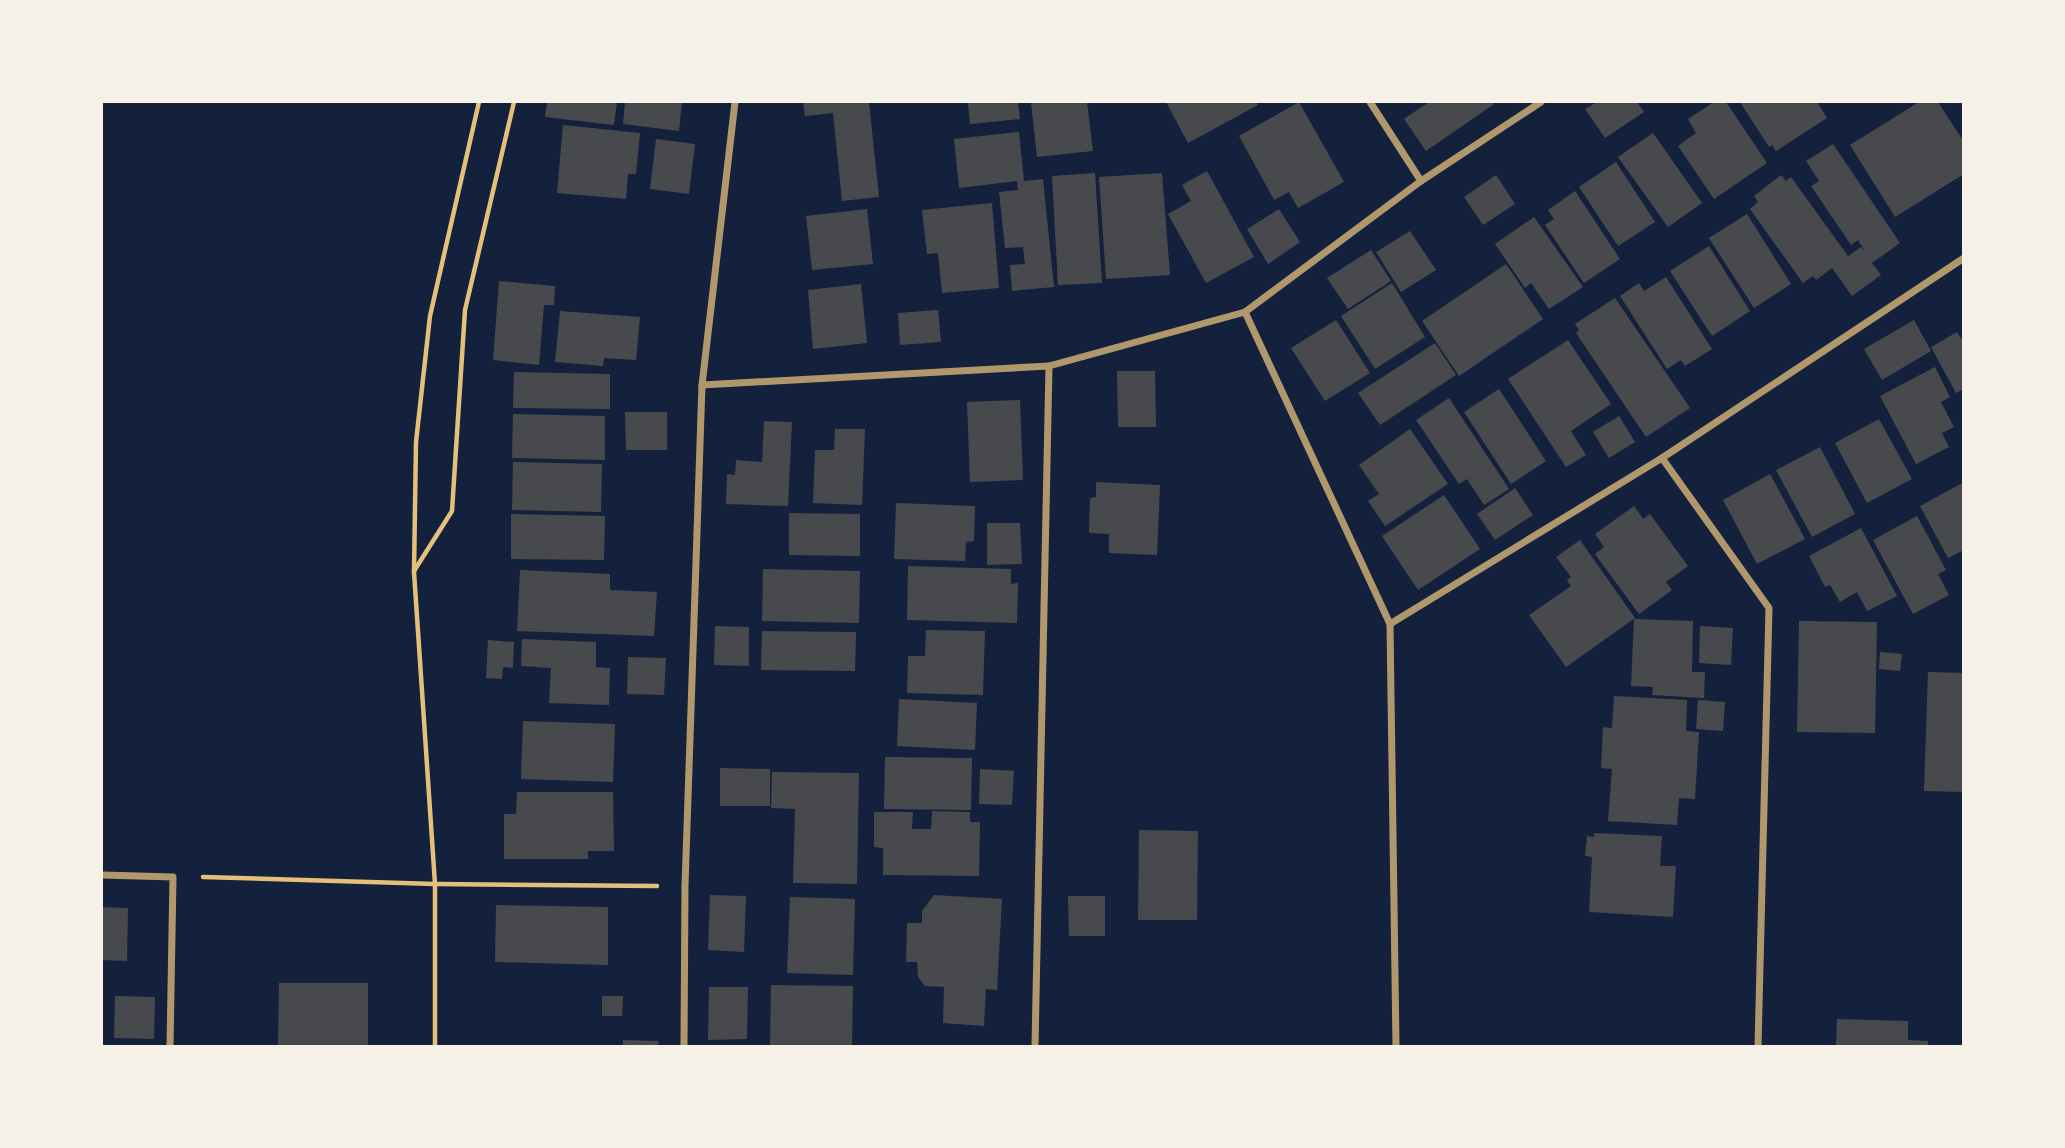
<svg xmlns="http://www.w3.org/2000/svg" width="2065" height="1148" viewBox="0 0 2065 1148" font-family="'Roboto Serif',serif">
<rect width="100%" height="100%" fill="#14213d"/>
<g fill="#48494c">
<polygon points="547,102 617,102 614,125 545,117"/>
<polygon points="625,102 682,102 679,131 623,124"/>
<polygon points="803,102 869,102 879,197 842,201 833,113 805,116"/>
<polygon points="968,102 1018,102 1020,119 970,124"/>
<polygon points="1031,102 1087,102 1093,151 1037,157"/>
<polygon points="1166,102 1256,102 1258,105 1188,143"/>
<polygon points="1299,102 1344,182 1298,208 1289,192 1274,200 1239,136"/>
<polygon points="1429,102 1492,102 1494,104 1426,151 1404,119"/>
<polygon points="1597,102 1637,102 1644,112 1605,138 1585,109"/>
<polygon points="1714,102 1726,102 1767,163 1714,199 1678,146 1696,133 1688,119"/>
<polygon points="1740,102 1817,102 1827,118 1776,151 1772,145 1769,147"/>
<polygon points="1919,102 1938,102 1964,142 1964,174 1895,217 1850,145"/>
<polygon points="563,125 640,133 636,174 628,174 626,199 557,193"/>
<polygon points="1019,132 1024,181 1043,179 1054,287 1012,291 1010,265 1025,264 1023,247 1005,248 999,192 1018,190 1017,181 959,188 954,139"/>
<polygon points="1653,133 1702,203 1668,227 1618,157"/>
<polygon points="656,139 695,144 689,194 650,189"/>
<polygon points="1833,144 1900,243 1872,263 1881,275 1852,296 1832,268 1816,280 1813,276 1803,283 1750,209 1758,202 1754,196 1781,175 1786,181 1791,177 1848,256 1861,247 1866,253 1858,240 1851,245 1811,186 1819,181 1806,161"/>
<polygon points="1616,162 1655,222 1618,246 1579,187"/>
<polygon points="1207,171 1254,257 1206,283 1168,214 1191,201 1182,185"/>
<polygon points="1095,173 1102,283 1058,285 1052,176"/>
<polygon points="1162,173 1170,275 1106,279 1099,177"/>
<polygon points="1496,175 1515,204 1483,225 1464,197"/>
<polygon points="1575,191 1620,259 1584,283 1545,225 1554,219 1548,210"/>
<polygon points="992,203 999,288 942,293 938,253 927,254 922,210"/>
<polygon points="867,209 873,264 812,270 806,216"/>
<polygon points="1279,209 1300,242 1268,264 1247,229"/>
<polygon points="1747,214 1791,284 1754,308 1709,238"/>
<polygon points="1534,217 1583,287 1549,309 1531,283 1525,288 1495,244"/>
<polygon points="1410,231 1436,270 1401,292 1376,252"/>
<polygon points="1709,246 1750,311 1712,336 1670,271"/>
<polygon points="1371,250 1391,281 1348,309 1327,278"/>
<polygon points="1506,264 1543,319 1459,376 1422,321"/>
<polygon points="1666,277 1712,349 1685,366 1681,360 1667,369 1620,296 1639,283 1644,291"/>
<polygon points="499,281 555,286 554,305 544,305 539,365 493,360"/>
<polygon points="1392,283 1425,337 1375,369 1341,316"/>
<polygon points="861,284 867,343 813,349 808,290"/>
<polygon points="1615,298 1690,408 1646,437 1576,333 1579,330 1575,324"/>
<polygon points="938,310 941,342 900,345 898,313"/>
<polygon points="560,311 640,317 636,360 604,358 603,366 555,362"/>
<polygon points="1336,320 1370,373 1325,401 1291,348"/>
<polygon points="1914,320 1931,351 1882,380 1864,349"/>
<polygon points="1957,332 1964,343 1964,389 1956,393 1931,347"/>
<polygon points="1568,340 1611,404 1571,431 1586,455 1566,467 1508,379"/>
<polygon points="1435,343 1456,375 1380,425 1358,393"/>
<polygon points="1935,367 1950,397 1941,402 1954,427 1942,433 1949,447 1916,464 1880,396"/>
<polygon points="1117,371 1155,371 1156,427 1118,427"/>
<polygon points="514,372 610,374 610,409 513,408"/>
<polygon points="1499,389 1546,461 1511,484 1464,412"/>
<polygon points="1449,398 1509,489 1484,505 1467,479 1459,484 1416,420"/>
<polygon points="1020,400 1023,480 970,482 967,402"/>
<polygon points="625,412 667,412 667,450 626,450"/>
<polygon points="513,414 605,416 605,460 512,458"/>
<polygon points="1619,416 1635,442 1609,458 1593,432"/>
<polygon points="1879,419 1912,479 1867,503 1835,443"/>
<polygon points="764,421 792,422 788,506 726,504 727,474 735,475 736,460 762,462"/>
<polygon points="835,429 865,429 862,505 813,503 815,450 834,450"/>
<polygon points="1410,429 1448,484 1385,526 1368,501 1379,494 1359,465"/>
<polygon points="1820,447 1855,514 1812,537 1776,470"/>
<polygon points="513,462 602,464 601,512 512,510"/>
<polygon points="1770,474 1805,539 1757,564 1723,500"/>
<polygon points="1096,482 1160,485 1157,555 1109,553 1109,534 1089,533 1090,498 1096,497"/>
<polygon points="1964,482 1964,550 1948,558 1920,506"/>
<polygon points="1515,488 1533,515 1495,540 1477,514"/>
<polygon points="1444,495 1480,549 1418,590 1382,536"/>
<polygon points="896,503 975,506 974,541 966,542 965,561 894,559"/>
<polygon points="1634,506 1643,519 1650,514 1688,566 1666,582 1672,590 1639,614 1595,554 1604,547 1595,534"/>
<polygon points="789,513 860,514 860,556 789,555"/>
<polygon points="511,514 605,516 604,560 511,559"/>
<polygon points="1917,516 1946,570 1938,574 1949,595 1913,614 1873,540"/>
<polygon points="987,523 1020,523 1022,564 987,565"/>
<polygon points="1861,528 1897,596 1867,611 1857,592 1840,602 1830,585 1825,587 1809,556"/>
<polygon points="1580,540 1635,618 1566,667 1529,615 1571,586 1567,580 1571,577 1556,557"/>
<polygon points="908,566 1011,569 1011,584 1018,583 1017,623 907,620"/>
<polygon points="763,569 860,571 859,623 762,621"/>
<polygon points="520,570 610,574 610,590 657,592 654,636 517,631"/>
<polygon points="1634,619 1693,621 1692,672 1705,672 1704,698 1652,695 1653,687 1631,686"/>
<polygon points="1799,621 1877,622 1875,733 1797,732"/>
<polygon points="715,626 749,627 749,666 714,665"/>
<polygon points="1700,626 1733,628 1731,665 1699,663"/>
<polygon points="926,630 985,631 983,695 907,693 908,656 925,656"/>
<polygon points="762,631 856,632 855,671 761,670"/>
<polygon points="522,639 596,642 596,667 610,668 609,705 549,703 551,668 521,666"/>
<polygon points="488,640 514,642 513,668 503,667 502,679 486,678"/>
<polygon points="1880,652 1902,654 1900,671 1879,669"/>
<polygon points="628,657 666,658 664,695 627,694"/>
<polygon points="1928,672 1964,673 1964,792 1924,791"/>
<polygon points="1614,696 1687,700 1686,731 1699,732 1695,799 1679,798 1677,825 1608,821 1612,769 1601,768 1603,727 1612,728"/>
<polygon points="899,699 977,703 975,750 897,746"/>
<polygon points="1698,700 1725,702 1723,731 1696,729"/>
<polygon points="523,721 615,724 613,782 521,779"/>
<polygon points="885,757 972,758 971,810 884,809"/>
<polygon points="720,768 770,769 770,806 720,806"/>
<polygon points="980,769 1014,771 1012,805 979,804"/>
<polygon points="772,772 859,773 857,884 793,883 795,809 771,808"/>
<polygon points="517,792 613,792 614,851 588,851 588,859 504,859 504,814 516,814"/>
<polygon points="932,811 970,812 970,822 980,822 979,876 883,875 883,848 874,847 874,812 913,812 912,829 931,829"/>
<polygon points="1139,830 1198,831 1197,920 1138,920"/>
<polygon points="1594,833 1662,836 1660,866 1676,866 1673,917 1589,912 1592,857 1585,856 1587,836 1594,837"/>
<polygon points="710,895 746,896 744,952 708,950"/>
<polygon points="934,895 1002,899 997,990 986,989 984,1026 943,1023 944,987 925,986 918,977 917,962 906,962 907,923 922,923 922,911"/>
<polygon points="1068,896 1105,896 1105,936 1069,936"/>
<polygon points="790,897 855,899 853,975 787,973"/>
<polygon points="496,905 608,907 608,965 495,962"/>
<polygon points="102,907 128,908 127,961 102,960"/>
<polygon points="279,983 368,983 368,1046 278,1046"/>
<polygon points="771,985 853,986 852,1046 770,1045"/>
<polygon points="709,987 748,987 747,1039 708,1040"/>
<polygon points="115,996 155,997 154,1039 114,1038"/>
<polygon points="602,996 623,996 622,1016 602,1016"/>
<polygon points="1837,1019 1908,1021 1908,1040 1928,1041 1928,1046 1836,1046"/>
<polygon points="623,1040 659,1041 658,1046 623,1046"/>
</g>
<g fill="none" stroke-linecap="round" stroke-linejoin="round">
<g stroke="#e5c07b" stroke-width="4.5">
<polyline points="414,571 452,511 465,310 514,102"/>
<polyline points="203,877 435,884 657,886"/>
<polyline points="435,1046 435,884 414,572 416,442 430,316 479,102"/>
</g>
<g stroke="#b1986c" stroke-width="7">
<polyline points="1370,102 1421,181"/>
<polyline points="1245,312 1390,624 1396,1046"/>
<polyline points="702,385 1049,366 1245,312 1421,181 1541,102"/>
<polyline points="1662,458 1769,608 1758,1046"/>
<polyline points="1390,624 1662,458 1964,258"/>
<polyline points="102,875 173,877 170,1046"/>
<polyline points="684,1046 685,886 702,385 735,102"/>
<polyline points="1035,1046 1049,366"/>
</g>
</g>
<rect width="2065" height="1148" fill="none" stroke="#f6f1e7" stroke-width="206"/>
</svg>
